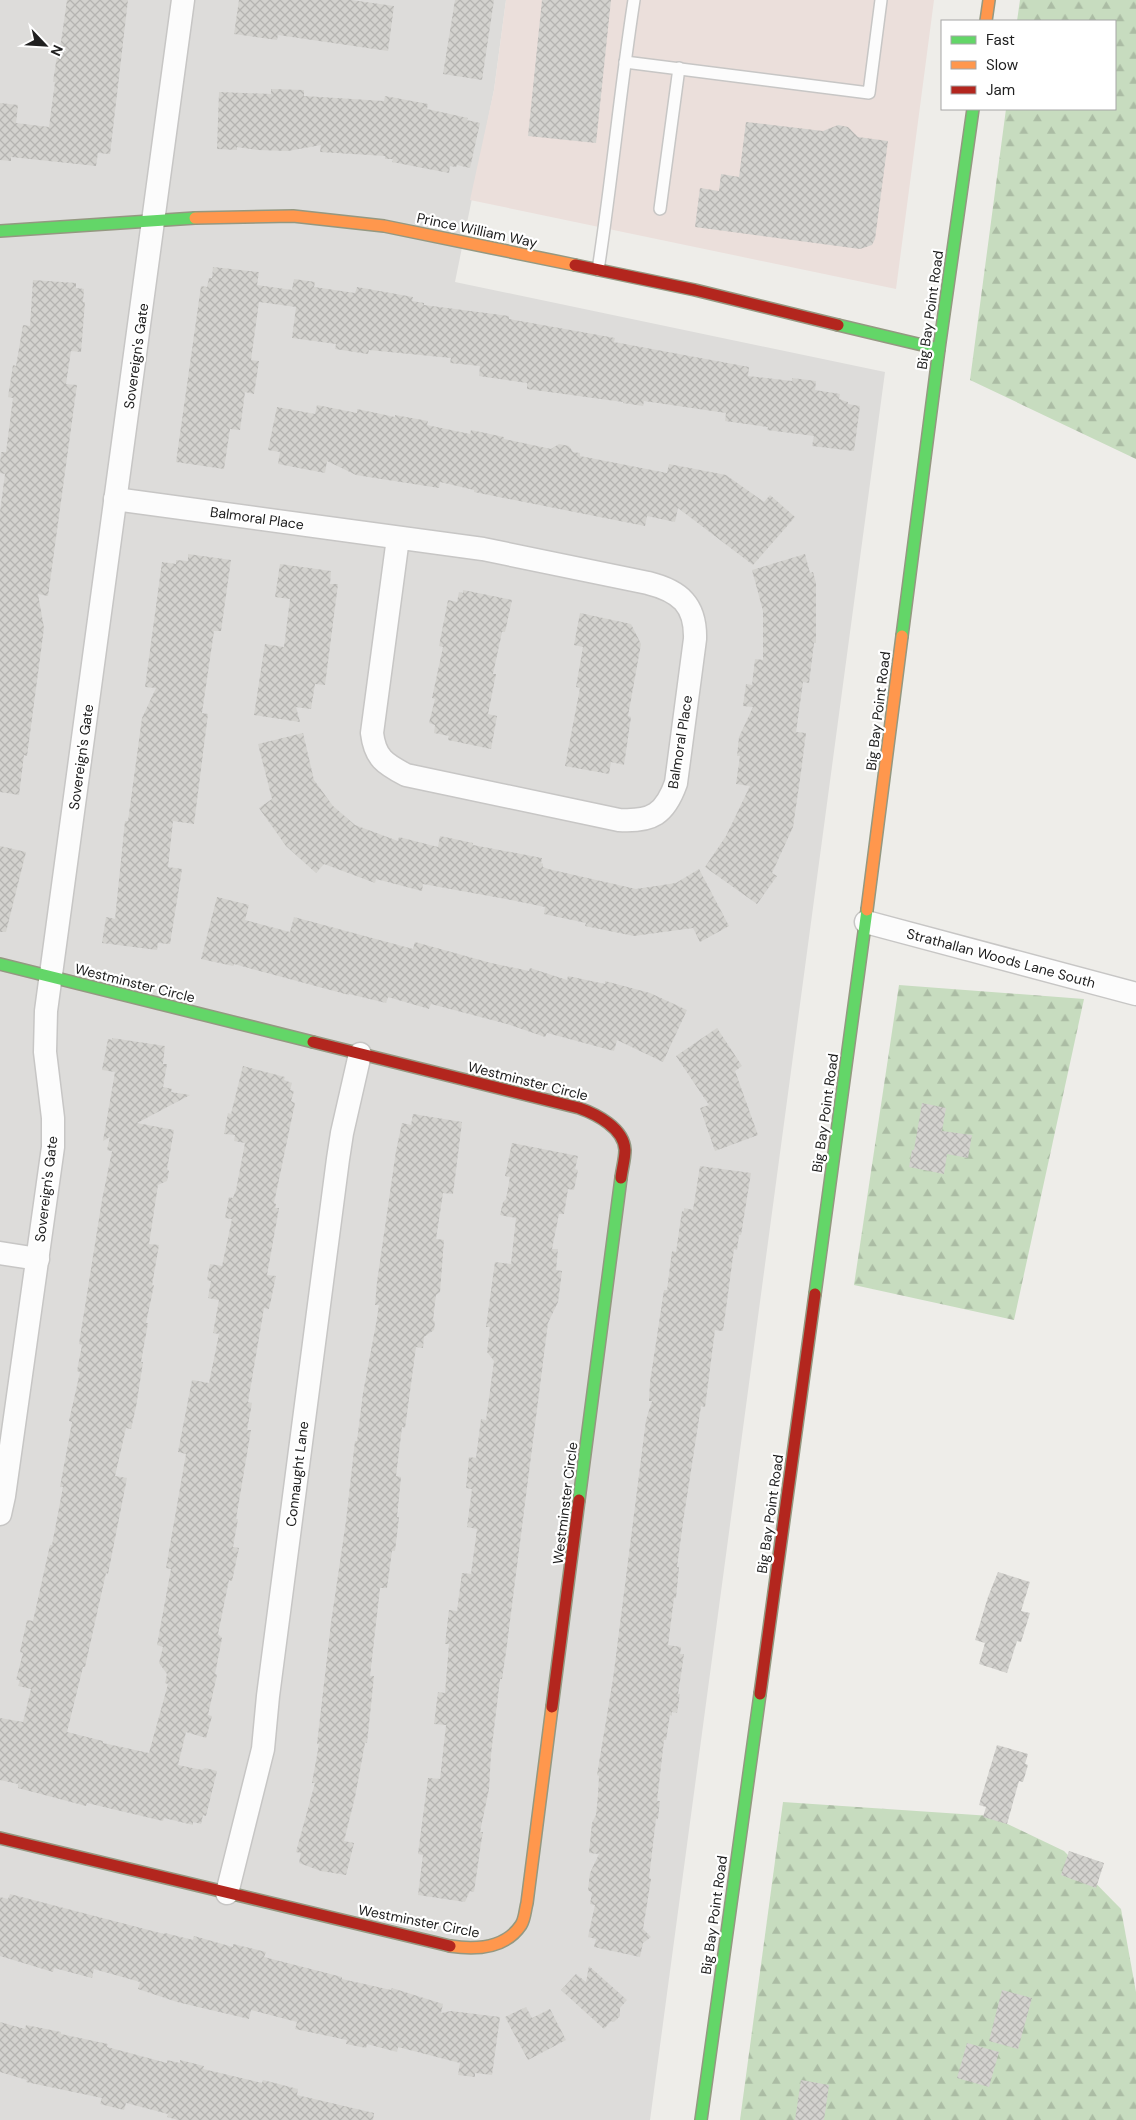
<svg xmlns="http://www.w3.org/2000/svg" width="1136" height="2120" viewBox="0 0 1136 2120" font-family="'DM Sans',sans-serif">
<defs>
<pattern id="forest-firs" width="22" height="20" patternUnits="userSpaceOnUse" patternTransform="scale(1.25)"><rect width="22" height="20" fill="#c7dcbf"/><path d="M5 1l3.5 6h-7zM16 11l3.5 6h-7z" fill="#abbca4"/></pattern>
<pattern id="building-cross-hatch" width="8" height="8" patternUnits="userSpaceOnUse" patternTransform="scale(1.25)"><rect width="8" height="8" fill="#d3d2ce"/><path d="M0 0l8 8M0 8l8-8" fill="none" stroke="#b5b4b1"/></pattern>
</defs>
<rect width="100%" height="100%" fill="#eeede9"/>
<polygon fill="#dddcda" points="0,0 506,0 494,90 455,282 885,372 650,2120 0,2120"/>
<polygon fill="#ebdfdb" points="506,0 934,0 896,289 470,200 494,90"/>
<g fill="url(#forest-firs)">
<polygon points="1020,0 1136,0 1136,459 970,380 1006,109 1115,109 1115,21 1017,21"/>
<polygon points="899,985 1084,999 1014,1320 854,1285"/>
<polygon points="783,1802 991,1816 1064,1851 1121,1909 1136,1992 1136,2120 740,2120"/>
</g>
<g fill="url(#building-cross-hatch)">
<polygon points="67,0 128,0 110,154 98,153 96,166 11,157 11,161 0,160 0,103 18,105 16,123 49,127 55,82 53,82 58,49 60,49"/>
<polygon points="239,0 351,0 394,6 388,51 278,35 277,40 234,34"/>
<polygon points="455,0 494,0 482,80 443,74"/>
<polygon points="542,0 611,0 596,143 528,136"/>
<polygon points="271,89 304,90 304,96 384,101 385,96 428,104 427,109 468,118 467,120 480,123 470,168 457,165 456,167 450,166 449,173 392,162 393,159 385,159 385,156 320,152 321,145 288,151 258,150 237,147 237,150 217,149 219,92 271,94"/>
<polygon points="746,122 823,131 838,125 848,127 858,137 888,141 875,239 872,245 860,249 695,227 700,188 719,191 721,174 739,177"/>
<polygon points="213,267 259,272 257,285 292,290 294,279 315,282 314,287 355,293 357,287 413,297 412,301 424,303 424,305 509,316 509,319 615,338 614,342 749,367 748,376 792,381 792,378 816,381 815,390 840,394 839,399 848,402 848,404 860,406 854,451 812,446 814,436 767,430 768,427 725,421 726,413 644,401 643,406 623,403 623,402 527,389 527,383 479,376 480,366 450,363 451,358 369,350 368,354 335,349 336,344 292,338 296,307 259,302 251,360 259,361 254,394 245,392 240,430 230,429 224,469 176,462 201,286 207,287 209,278 212,278"/>
<polygon points="33,280 76,283 76,288 84,289 83,302 85,302 81,352 71,351 66,384 77,385 48,596 38,594 44,628 27,756 24,755 19,795 0,792 0,512 5,474 0,473 0,464 1,452 6,452 13,398 8,397 13,365 16,366 23,325 30,326"/>
<polygon points="317,405 357,413 357,409 395,417 395,415 428,421 427,425 470,434 471,430 504,437 504,439 551,449 559,444 569,446 573,452 580,453 580,456 667,473 669,464 726,475 764,502 770,495 795,517 753,565 678,508 675,522 647,516 645,526 474,492 474,490 440,482 439,488 356,475 327,461 325,473 278,464 280,452 268,450 277,407 315,414"/>
<polygon points="188,554 231,560 221,631 214,631 202,713 208,714 194,824 173,821 168,867 182,869 170,944 158,943 157,950 102,943 106,917 115,919 125,821 128,821 142,718 156,688 145,687 162,562 176,564 176,560 188,561"/>
<polygon points="805,554 810,573 813,572 816,583 816,643 814,643 809,683 803,682 796,732 806,733 801,772 793,827 772,873 777,876 757,904 705,867 726,836 750,786 736,784 740,756 737,756 739,737 753,707 743,706 746,684 752,685 755,659 763,660 763,611 752,570"/>
<polygon points="280,564 331,571 330,584 338,584 325,685 315,684 311,709 296,707 300,722 254,715 265,644 284,647 290,599 275,597"/>
<polygon points="463,590 512,600 505,632 502,632 493,674 496,674 488,714 497,716 491,749 448,740 449,736 434,733 435,725 429,723 435,699 432,698 443,647 439,646 448,600 457,602 459,592 463,593"/>
<polygon points="580,613 631,624 641,644 628,716 631,717 624,765 611,762 609,774 565,766 580,688 576,687 583,647 574,645"/>
<polygon points="303,733 314,780 333,806 355,825 398,841 399,837 438,847 440,836 473,843 473,845 542,858 541,863 543,864 543,867 548,869 636,889 676,883 699,869 729,926 700,942 693,928 634,936 585,926 586,923 544,914 545,907 511,900 423,884 422,891 376,879 375,883 324,864 316,873 286,846 259,808 272,799 258,744"/>
<polygon points="0,846 26,852 6,932 0,932"/>
<polygon points="217,897 249,905 245,920 290,932 294,917 413,949 415,942 491,963 529,971 530,968 567,980 568,976 605,984 605,981 650,993 687,1010 663,1062 617,1040 614,1051 547,1033 545,1037 507,1024 431,1004 429,1009 388,997 386,1003 349,994 349,995 234,964 233,966 201,959"/>
<polygon points="717,1028 742,1066 735,1071 758,1135 715,1151 700,1108 709,1105 676,1056"/>
<polygon points="112,1038 165,1046 163,1064 167,1064 163,1087 172,1089 171,1092 190,1095 137,1123 174,1130 167,1169 169,1171 167,1181 158,1185 149,1244 159,1245 152,1285 154,1285 146,1323 148,1323 141,1362 143,1362 136,1407 131,1429 126,1428 115,1476 127,1478 108,1574 106,1573 85,1667 83,1667 67,1732 103,1741 103,1743 149,1753 168,1684 165,1683 167,1674 159,1663 163,1647 157,1645 171,1569 166,1568 186,1454 178,1452 192,1380 209,1383 219,1334 213,1333 219,1300 208,1298 211,1281 207,1280 210,1264 222,1266 232,1219 225,1218 229,1197 233,1198 236,1190 245,1143 234,1141 235,1135 224,1134 228,1113 231,1114 243,1066 285,1077 284,1080 292,1083 290,1090 294,1091 291,1101 295,1103 274,1203 276,1204 275,1208 279,1208 267,1275 276,1276 269,1309 264,1308 248,1402 252,1403 247,1430 251,1430 236,1519 238,1519 233,1547 239,1548 232,1581 229,1580 218,1634 222,1638 215,1674 217,1675 208,1715 212,1716 206,1738 186,1732 178,1765 202,1770 205,1768 217,1771 206,1816 203,1815 201,1824 193,1822 193,1825 164,1818 163,1821 87,1803 86,1806 18,1788 18,1784 0,1780 0,1718 23,1722 31,1689 18,1686 20,1680 16,1680 23,1653 20,1652 27,1620 33,1621 50,1545 52,1545 63,1487 60,1487 72,1422 69,1421 80,1372 77,1371 82,1345 79,1344 102,1200 112,1151 107,1150 110,1137 103,1141 115,1072 102,1070 108,1039 112,1040"/>
<polygon points="922,1103 946,1108 942,1131 972,1135 968,1158 947,1154 944,1174 909,1167 912,1150 914,1150"/>
<polygon points="413,1114 462,1122 453,1194 443,1193 436,1239 444,1240 440,1292 436,1295 433,1320 435,1322 434,1330 424,1337 423,1348 416,1347 405,1428 402,1427 396,1476 401,1477 397,1517 399,1517 395,1551 392,1551 387,1588 380,1588 370,1676 374,1676 367,1743 365,1743 355,1797 344,1841 354,1843 346,1875 321,1871 299,1863 301,1853 296,1852 315,1783 312,1783 319,1744 317,1744 331,1623 346,1521 355,1441 357,1441 363,1393 376,1324 379,1305 375,1305 377,1282 396,1151 402,1123 411,1125"/>
<polygon points="512,1143 578,1156 575,1169 578,1170 574,1190 568,1189 564,1214 559,1214 552,1249 558,1249 556,1270 562,1271 558,1302 548,1323 506,1652 502,1679 500,1679 491,1754 489,1789 480,1832 483,1832 481,1843 474,1892 470,1891 465,1902 418,1895 423,1855 418,1854 428,1778 440,1779 446,1725 434,1724 438,1692 445,1693 449,1644 445,1644 449,1610 457,1611 462,1573 471,1574 477,1529 467,1527 472,1489 466,1488 469,1457 476,1458 481,1419 486,1420 494,1361 487,1352 490,1327 486,1327 495,1262 511,1264 516,1218 500,1215 503,1202 506,1199 510,1177 505,1176"/>
<polygon points="700,1166 751,1173 741,1235 739,1235 737,1250 734,1249 723,1331 715,1330 705,1407 701,1406 683,1522 677,1567 679,1567 676,1598 674,1598 668,1645 681,1647 680,1654 684,1654 678,1694 680,1694 677,1713 672,1712 672,1716 670,1715 666,1740 664,1740 657,1801 660,1801 658,1819 656,1819 649,1878 651,1879 643,1929 651,1937 643,1943 640,1957 594,1947 596,1939 588,1937 595,1905 590,1904 592,1893 588,1890 590,1873 599,1854 589,1853 592,1823 596,1815 598,1795 599,1776 597,1775 613,1679 646,1420 652,1401 649,1401 650,1382 664,1290 667,1290 672,1251 676,1252 682,1211 684,1211 684,1208 693,1210"/>
<polygon points="998,1572 1030,1582 1021,1611 1030,1613 1021,1642 1017,1641 1007,1673 979,1664 985,1643 975,1640 988,1597"/>
<polygon points="997,1745 1028,1754 1025,1764 1028,1765 1023,1782 1019,1781 1007,1824 983,1817 986,1807 979,1805"/>
<polygon points="1069,1851 1104,1863 1096,1888 1061,1875"/>
<polygon points="10,1894 164,1934 165,1933 193,1940 194,1936 233,1947 233,1944 266,1952 264,1957 342,1977 342,1979 391,1990 392,1988 443,2004 441,2013 451,2011 500,2017 492,2075 475,2073 475,2077 458,2075 460,2063 398,2047 397,2052 367,2044 366,2048 346,2044 347,2040 295,2029 297,2022 251,2010 249,2019 177,2002 138,1989 140,1982 94,1969 92,1978 54,1968 53,1972 0,1956 0,1897 8,1899"/>
<polygon points="589,1966 627,2000 620,2008 620,2016 614,2022 611,2021 604,2029 561,1990 576,1974 586,1982"/>
<polygon points="1002,1990 1032,1998 1018,2049 989,2041"/>
<polygon points="526,2007 532,2018 550,2009 566,2040 528,2060 505,2017"/>
<polygon points="0,2022 25,2029 26,2025 61,2032 61,2034 108,2044 107,2047 167,2063 167,2060 180,2063 180,2060 204,2066 203,2069 262,2083 263,2080 298,2089 297,2095 374,2113 373,2120 178,2120 167,2117 168,2114 126,2103 124,2110 100,2104 102,2098 26,2082 27,2080 0,2072"/>
<polygon points="967,2043 999,2052 989,2087 957,2078"/>
<polygon points="801,2080 829,2085 824,2120 795,2120"/>
</g>
<g fill="none" stroke-linecap="round" stroke-linejoin="round">
<g stroke="#c7c6c5" stroke-width="14">
<g id="lane">
<polyline points="625,62 869,93 881,0"/>
<polyline points="660,209 679,68"/>
<path d="M598,270C612,180 620,90 634,0"/>
</g>
</g>
<g stroke="#c7c6c5" stroke-width="25">
<g id="street">
<path d="M115,499L483,549L648,583C680,591 696,605 695,639L676,783C665,814 652,822 619,820L406,775C385,764 375,758 372,733L398,538"/>
<polyline points="866,922 1136,994"/>
<polyline points="0,1253 38,1259"/>
<polyline points="0,1514 4,1496 53,1147 53,1118 45,1052 46,1011 183,0"/>
<polyline points="227,1893 263,1749 268,1696 338,1159 342,1133 360,1054"/>
</g>
</g>
<g stroke="#949881" stroke-width="14">
<g id="fast">
<polyline points="0,231 195,218"/>
<polyline points="838,325 939,349 902,636"/>
<polyline points="939,349 973,109"/>
<polyline points="0,964 313,1042"/>
<polyline points="815,1294 867,910"/>
<polyline points="579,1500 621,1178"/>
<polyline points="701,2120 760,1694"/>
</g>
</g>
<g stroke="#949881" stroke-width="14">
<g id="slow">
<polyline points="986,21 989,0"/>
<polyline points="195,218 293,216 384,226 575,265"/>
<polyline points="867,910 902,636"/>
<path d="M450,1946C476,1950 505,1949 521,1925C525,1919 525,1910 527,1903L552,1707"/>
</g>
</g>
<g stroke="#949881" stroke-width="14">
<g id="jam">
<polyline points="575,265 695,290 838,325"/>
<path d="M313,1042L579,1108C596,1114 624,1128 625,1150C625,1159 622,1169 621,1178"/>
<polyline points="760,1694 815,1294"/>
<polyline points="552,1707 579,1500"/>
<polyline points="0,1838 450,1946"/>
</g>
</g>
<use href="#lane" stroke="#fcfcfc" stroke-width="11"/>
<use href="#street" stroke="#fcfcfc" stroke-width="22"/>
<use href="#fast" stroke="#63d668" stroke-width="11"/>
<use href="#slow" stroke="#ff974d" stroke-width="11"/>
<use href="#jam" stroke="#b3261e" stroke-width="11"/>
</g>
<g text-anchor="middle" stroke-width="4.5" stroke-linejoin="round" paint-order="stroke">
<g font-size="14" fill="#202020" stroke="#fff">
<text transform="translate(477 230) rotate(12)" y="5">Prince William Way</text>
<text transform="translate(930 310) rotate(-82)" y="5">Big Bay Point Road</text>
<text transform="translate(136 356) rotate(-82)" y="5">Sovereign's Gate</text>
<text transform="translate(257 518) rotate(8)" y="5">Balmoral Place</text>
<text transform="translate(878 711) rotate(-83)" y="5">Big Bay Point Road</text>
<text transform="translate(680 742) rotate(-81)" y="5">Balmoral Place</text>
<text transform="translate(81 757) rotate(-82)" y="5">Sovereign's Gate</text>
<text transform="translate(1001 958) rotate(15)" y="5">Strathallan Woods Lane South</text>
<text transform="translate(135 983) rotate(14)" y="5">Westminster Circle</text>
<text transform="translate(528 1081) rotate(14)" y="5">Westminster Circle</text>
<text transform="translate(825 1113) rotate(-82)" y="5">Big Bay Point Road</text>
<text transform="translate(46 1189) rotate(-83)" y="5">Sovereign's Gate</text>
<text transform="translate(297 1474) rotate(-83)" y="5">Connaught Lane</text>
<text transform="translate(565 1503) rotate(-83)" y="5">Westminster Circle</text>
<text transform="translate(770 1514) rotate(-82)" y="5">Big Bay Point Road</text>
<text transform="translate(714 1915) rotate(-82)" y="5">Big Bay Point Road</text>
<text transform="translate(419 1921) rotate(11)" y="5">Westminster Circle</text>
</g>
</g>
<rect x="941" y="20" width="175" height="90" fill="#ffffff" stroke="#a6a6a6"/>
<rect x="951" y="36" width="25" height="8" fill="#63d668" stroke="#a6a6a6"/>
<text x="986" y="45" font-size="15" fill="#202020">Fast</text>
<rect x="951" y="61" width="25" height="8" fill="#ff974d" stroke="#a6a6a6"/>
<text x="986" y="70" font-size="15" fill="#202020">Slow</text>
<rect x="951" y="86" width="25" height="8" fill="#b3261e" stroke="#a6a6a6"/>
<text x="986" y="95" font-size="15" fill="#202020">Jam</text>
<g transform="translate(45 45) rotate(115)" stroke="#ffffff" stroke-width="4" paint-order="stroke">
<path d="M0-4L9 19L0 12L-9 19Z" fill="#202020"/>
<text y="-8" font-size="14" font-weight="bold" text-anchor="middle" fill="#202020">N</text>
</g>
</svg>
